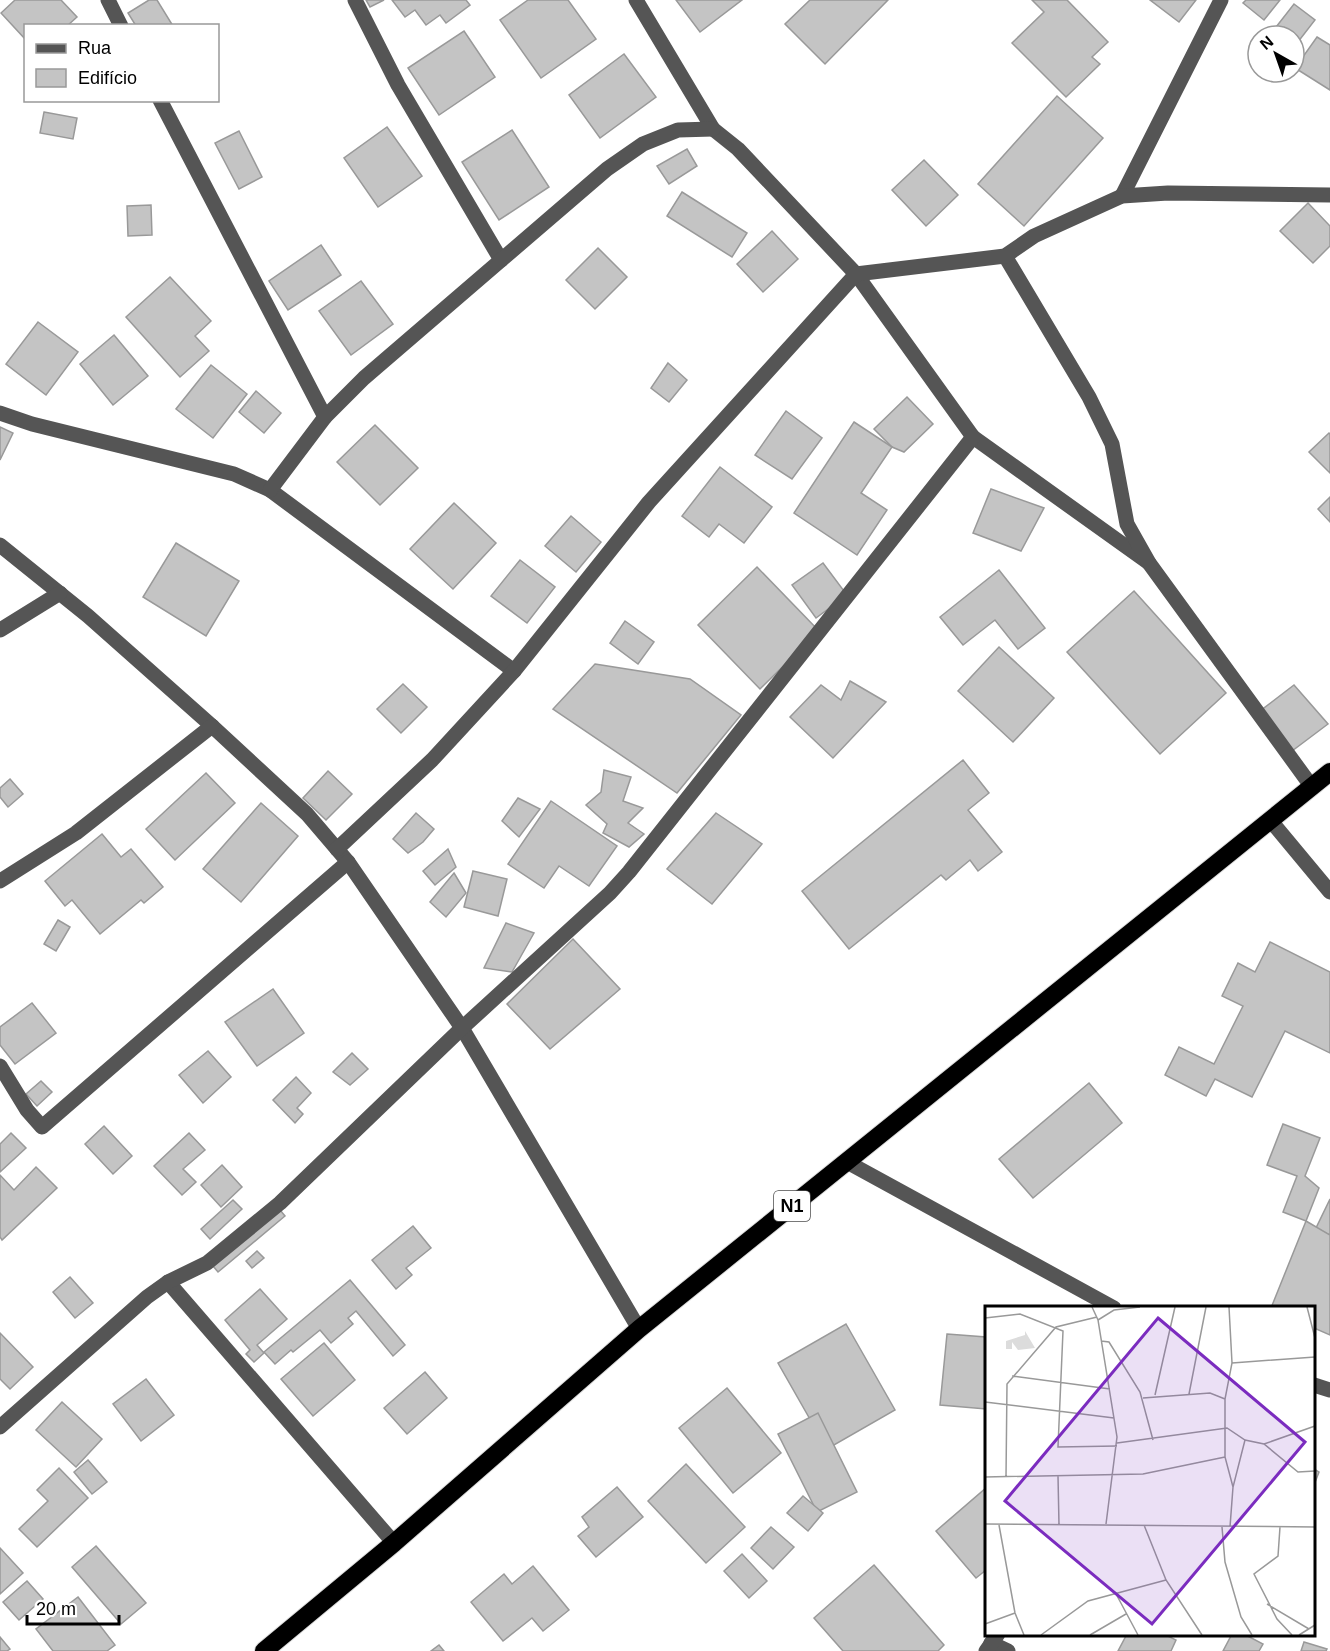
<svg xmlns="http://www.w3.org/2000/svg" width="1330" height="1651" viewBox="0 0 1330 1651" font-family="Arial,sans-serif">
<rect width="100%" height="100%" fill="#fff"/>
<g fill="#c4c4c4" stroke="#999" stroke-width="1.5">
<polygon points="15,0 61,0 77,17 67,26 26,26 26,40 1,13"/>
<polygon points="149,0 157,0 173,26 136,26 128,13"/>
<polygon points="366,0 384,0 370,7"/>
<polygon points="392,0 466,0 470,5 446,23 440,15 426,25 415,10 405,17"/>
<polygon points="528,0 568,0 596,39 541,78 500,20"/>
<polygon points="676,0 742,0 700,32"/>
<polygon points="810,0 888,0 825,64 785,24"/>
<polygon points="1032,0 1067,0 1108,42 1092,57 1100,64 1066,97 1012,43 1044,12"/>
<polygon points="1150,0 1196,0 1179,22"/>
<polygon points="1246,0 1280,0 1264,20 1243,3"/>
<polygon points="1294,4 1315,20 1294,47 1294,36 1269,36"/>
<polygon points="464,31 495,77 439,115 408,68"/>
<polygon points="1317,37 1330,45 1330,90 1295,68"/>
<polygon points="624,54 656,97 600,138 569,95"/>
<polygon points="1057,96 1103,138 1024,226 978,184"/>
<polygon points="44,112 77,118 73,139 40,133"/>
<polygon points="387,127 422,176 378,207 344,158"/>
<polygon points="512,130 549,187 499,220 462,162"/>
<polygon points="239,131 262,177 239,189 215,143"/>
<polygon points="687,149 697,166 669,184 657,166"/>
<polygon points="924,160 958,195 926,226 892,190"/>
<polygon points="682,192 747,233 732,257 667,216"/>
<polygon points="1308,203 1330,226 1330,246 1313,263 1280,231"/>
<polygon points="151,205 152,235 128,236 127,206"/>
<polygon points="772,231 798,259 763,292 737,264"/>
<polygon points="321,245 341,275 288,310 269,281"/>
<polygon points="598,248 627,277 595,309 566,280"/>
<polygon points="170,277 211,321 195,336 209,351 180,377 126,317"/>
<polygon points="361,281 393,324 351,355 319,311"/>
<polygon points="38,322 78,352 46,395 6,364"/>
<polygon points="114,335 148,376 113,405 80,364"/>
<polygon points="668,363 687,380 669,402 651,388"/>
<polygon points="211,365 247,394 213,438 176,409"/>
<polygon points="256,391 281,413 264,433 239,412"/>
<polygon points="907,397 933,424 904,452 892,447 874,429"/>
<polygon points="786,411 822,438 792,479 755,455"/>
<polygon points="854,422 892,447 861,493 887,510 857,555 794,513"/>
<polygon points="375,425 418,468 380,505 337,462"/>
<polygon points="0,427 13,433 0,460"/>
<polygon points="1329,433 1330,434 1330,473 1309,452"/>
<polygon points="720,467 772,507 744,543 719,524 709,537 682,516"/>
<polygon points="991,489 1044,508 1021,551 973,533"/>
<polygon points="1330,497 1330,522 1318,509"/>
<polygon points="454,503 496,543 453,589 410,549"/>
<polygon points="571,516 601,542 576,572 545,546"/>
<polygon points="176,543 239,581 206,636 143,597"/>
<polygon points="520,560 555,587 527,623 491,596"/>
<polygon points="823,563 847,595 816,618 792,585"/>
<polygon points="757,567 819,631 760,689 698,625"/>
<polygon points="999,570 1045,628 1018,649 995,620 963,645 940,617"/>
<polygon points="1134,591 1226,693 1160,754 1067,652"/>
<polygon points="625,621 654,642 638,664 610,643"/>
<polygon points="999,647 1054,698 1013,742 958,691"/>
<polygon points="595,664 690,679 741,715 677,793 553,709"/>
<polygon points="850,681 886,702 833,758 790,717 821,685 841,700"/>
<polygon points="403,684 427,707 401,733 377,709"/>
<polygon points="1294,685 1328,724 1292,751 1260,711"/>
<polygon points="963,760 989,793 968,810 1002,852 978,871 970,860 946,880 941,875 849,949 802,891"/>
<polygon points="604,770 631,777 623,801 643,808 628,823 644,834 629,847 603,833 607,824 586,805 601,792"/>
<polygon points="328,771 352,794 326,820 303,798"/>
<polygon points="206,773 235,803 175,860 146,829"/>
<polygon points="10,779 23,794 8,807 0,797 0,788"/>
<polygon points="518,798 540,809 519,837 502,821"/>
<polygon points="551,801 617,846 589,886 559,866 544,888 508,864"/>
<polygon points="261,803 298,836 241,902 203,869"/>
<polygon points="416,813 434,829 423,842 408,853 393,839"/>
<polygon points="716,813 762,844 712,904 667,869"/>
<polygon points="102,834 121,857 131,849 163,887 144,903 141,900 100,934 72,900 65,906 45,881"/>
<polygon points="448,849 456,867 435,885 423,871"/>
<polygon points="473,871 507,879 498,916 464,907"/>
<polygon points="454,873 466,893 446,917 430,902"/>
<polygon points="58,920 70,927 56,951 44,944"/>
<polygon points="506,923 534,933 512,972 484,968"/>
<polygon points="573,939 620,989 550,1049 507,1004"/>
<polygon points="1270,942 1330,972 1330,1053 1285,1031 1252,1097 1215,1079 1206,1096 1165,1075 1179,1047 1214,1064 1243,1006 1222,996 1238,963 1255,972"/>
<polygon points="273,989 304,1033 257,1066 225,1022"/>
<polygon points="32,1003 56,1033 15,1064 0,1045 0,1027"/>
<polygon points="208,1051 231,1077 203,1103 179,1075"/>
<polygon points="352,1053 368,1069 350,1085 333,1072"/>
<polygon points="296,1077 311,1093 297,1108 303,1114 295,1123 273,1100"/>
<polygon points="41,1081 52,1092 37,1106 26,1094"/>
<polygon points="1089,1083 1122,1123 1033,1198 999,1159"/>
<polygon points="1283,1124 1320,1138 1305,1176 1319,1188 1306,1221 1283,1212 1297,1176 1267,1165"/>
<polygon points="104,1126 132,1156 113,1174 85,1144"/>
<polygon points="11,1133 26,1148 0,1172 0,1144"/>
<polygon points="189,1133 205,1150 183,1169 196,1182 182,1195 154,1166"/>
<polygon points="222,1165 242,1187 221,1207 201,1185"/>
<polygon points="36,1167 57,1188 2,1240 0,1237 0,1175 14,1190"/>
<polygon points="1330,1199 1330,1235 1316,1228"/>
<polygon points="233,1200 242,1209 210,1239 201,1229"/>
<polygon points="280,1210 285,1216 218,1272 213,1266"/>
<polygon points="1306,1221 1330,1235 1330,1335 1314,1328 1314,1308 1271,1308"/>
<polygon points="413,1226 431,1248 406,1268 412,1275 396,1289 372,1260"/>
<polygon points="257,1251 264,1258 252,1268 246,1261"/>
<polygon points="70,1277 93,1303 75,1318 53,1292"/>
<polygon points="350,1280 405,1345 393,1356 356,1311 348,1318 353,1324 331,1343 320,1330 293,1352 291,1350 275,1364 264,1352"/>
<polygon points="260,1289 287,1319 257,1345 264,1353 254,1362 246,1354 250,1350 225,1320"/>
<polygon points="846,1324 895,1410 827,1449 778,1363"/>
<polygon points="0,1333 33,1367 10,1389 0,1379"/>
<polygon points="947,1334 986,1337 986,1409 940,1405"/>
<polygon points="324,1343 355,1380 313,1416 281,1379"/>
<polygon points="425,1372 447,1398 407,1434 384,1408"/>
<polygon points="146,1379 174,1415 141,1441 113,1404"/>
<polygon points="727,1388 781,1453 733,1493 679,1428"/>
<polygon points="62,1402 102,1439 76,1467 36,1430"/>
<polygon points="818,1413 857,1492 817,1512 778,1434"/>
<polygon points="88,1460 107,1482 92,1494 74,1472"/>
<polygon points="686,1464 745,1527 706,1563 648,1501"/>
<polygon points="59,1468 88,1498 37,1547 19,1529 48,1501 37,1490"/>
<polygon points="1314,1469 1319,1472 1314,1485"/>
<polygon points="617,1487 643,1517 596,1557 578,1536 589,1527 582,1517"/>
<polygon points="986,1488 986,1570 976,1578 936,1531"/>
<polygon points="803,1496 823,1513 808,1531 787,1513"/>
<polygon points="771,1527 794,1547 773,1569 751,1548"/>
<polygon points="96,1546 146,1603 121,1624 72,1567"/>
<polygon points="0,1548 23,1573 0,1594"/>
<polygon points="742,1554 767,1581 749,1598 724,1571"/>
<polygon points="874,1565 944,1645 938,1651 843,1651 814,1618"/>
<polygon points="533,1566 569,1610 543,1631 532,1618 503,1641 471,1602 504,1574 512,1584"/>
<polygon points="27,1581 43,1599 19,1620 3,1602"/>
<polygon points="78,1597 115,1645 107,1651 53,1651 36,1629"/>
<polygon points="1127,1634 1164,1634 1176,1640 1171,1651 1118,1651"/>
<polygon points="1232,1634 1244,1634 1263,1644 1259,1651 1223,1651"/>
<polygon points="0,1637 10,1649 7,1651 0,1651"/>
<polygon points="1304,1642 1327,1649 1326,1651 1301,1651"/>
<polygon points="439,1645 444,1651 431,1651"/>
</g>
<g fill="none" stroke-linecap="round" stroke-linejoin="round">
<g stroke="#dbdbdb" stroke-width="20">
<polyline id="highway" points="264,1651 394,1543 639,1329 1330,772"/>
</g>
<g stroke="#555" stroke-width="15">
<polyline points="108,0 121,26"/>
<polyline points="355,0 398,85 501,260"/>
<polyline points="636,0 713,129 738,149 856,274 973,437 1149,563"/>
<polyline points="160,100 325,417"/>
<polyline points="1122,196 1221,0"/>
<polyline points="1005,256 1089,397 1112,444 1127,524 1149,563 1312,787"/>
<polyline points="0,413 32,424 234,474 270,490 514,671"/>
<polyline points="270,490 325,417 364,378 607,169 643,144 678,130 713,129"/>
<polyline points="0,545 88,616 212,726 307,814 348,862 462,1028 639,1329"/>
<polyline points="0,630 60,593"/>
<polyline points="1271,821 1330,892"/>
<polyline points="337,849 432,760 514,671 649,502 856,274 1005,256 1034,236 1122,196 1168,193 1330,195"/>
<polyline points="0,881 76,833 212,726"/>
<polyline points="0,1066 27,1110 42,1127 348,862"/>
<polyline points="847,1162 1114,1308"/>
<polyline points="168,1282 394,1543"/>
<polyline points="1314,1385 1330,1390"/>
<polyline points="0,1427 147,1297 168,1282 207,1263 280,1203 462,1028 610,893 629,872 973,437"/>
<polyline points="991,1643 1008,1651"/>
<polyline points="986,1651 998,1634"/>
</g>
<use href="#highway" stroke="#000" stroke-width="18"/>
</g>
<g text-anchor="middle" stroke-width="4.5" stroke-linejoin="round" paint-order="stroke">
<rect fill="#fff" stroke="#4c4c4c" stroke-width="1.5" x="774" y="1191" width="36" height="30" rx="4.5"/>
<g font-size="18" font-weight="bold" fill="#000">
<text x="792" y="1212">N1</text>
</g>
</g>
<g transform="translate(985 1306)">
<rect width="330" height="330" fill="#fff"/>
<path d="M40,25L50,42L33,44L27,36V43H21V35L40,29Z" fill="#dcdcdc"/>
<path fill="none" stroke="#999" stroke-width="1.5" d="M107,1L113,14L132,131L121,218M244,1L247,57L240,93V151L248,181M322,1L330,32M0,12L35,8L78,25L73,141L132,140M113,14L129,4L155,1M116,35L124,36L155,86L168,134M247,57L330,51M27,70L125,83M204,88L221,1M170,89L190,1M158,92L225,87L240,93M0,96L129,112M132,137L242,122L260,134L279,138L313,166L330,165M279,138L330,120M73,170L74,219M0,171L158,168L240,151M21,171L22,78L71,21L112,11M0,218L330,221M14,219L30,307L39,329M159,219L181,274L217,329M237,221L240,256L256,311L267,329M245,221L248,181L260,134M295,221L293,250L269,268L292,313L307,329M130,286L153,329M282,298L324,323M0,318L30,307M56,329L103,295L181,274M105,329L141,308M314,329L330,319"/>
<path fill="#7b2cbf" fill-opacity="0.15" stroke="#7b2cbf" stroke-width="3" d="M173,12L320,136L167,318L20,195Z"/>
<rect width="330" height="330" fill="none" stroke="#000" stroke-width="3"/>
</g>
<rect x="24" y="24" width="195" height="78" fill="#ffffff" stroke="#999999" stroke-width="1.5"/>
<rect x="36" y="44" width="30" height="9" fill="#555555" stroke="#999999" stroke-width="1.5"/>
<text x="78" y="54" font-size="18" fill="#000000">Rua</text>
<rect x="36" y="69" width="30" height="18" fill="#c4c4c4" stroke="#999999" stroke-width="1.5"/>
<text x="78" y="84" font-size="18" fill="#000000">Edifício</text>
<g transform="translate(1276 54) rotate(320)"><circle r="28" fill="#ffffff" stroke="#999999" stroke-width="1.5"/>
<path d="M0-4.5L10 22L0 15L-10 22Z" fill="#000000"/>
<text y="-9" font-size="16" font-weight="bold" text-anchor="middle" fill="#000000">N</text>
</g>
<path d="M27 1615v9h92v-9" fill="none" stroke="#000000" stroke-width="3"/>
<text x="36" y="1615" font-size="18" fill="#000000" stroke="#ffffff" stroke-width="4.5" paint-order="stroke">20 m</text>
</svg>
